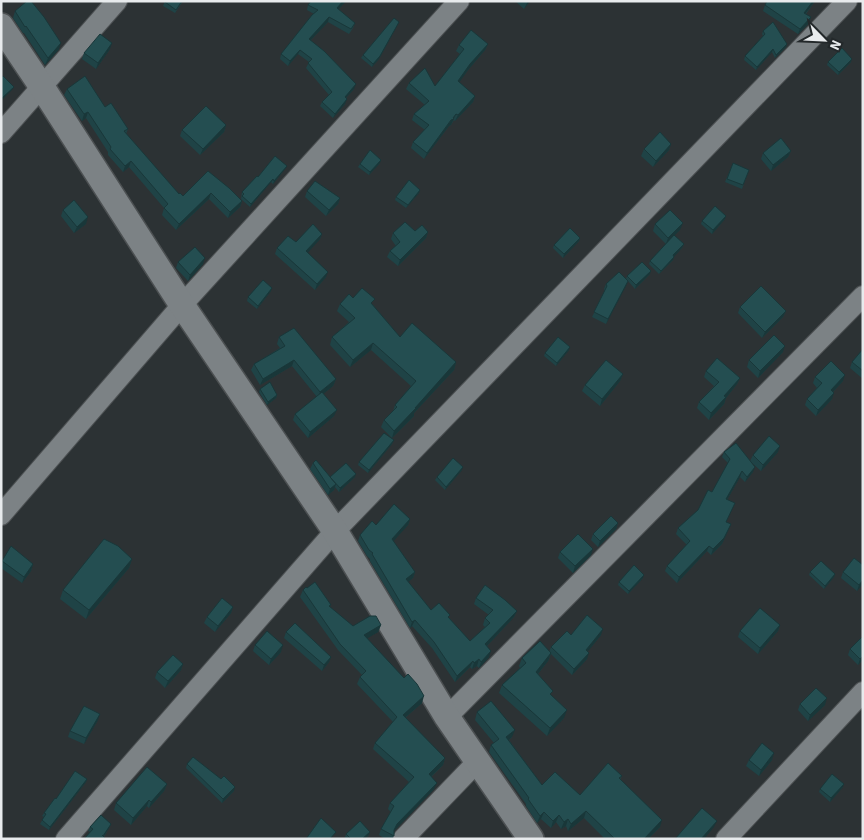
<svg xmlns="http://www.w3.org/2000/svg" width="864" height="840" viewBox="0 0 864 840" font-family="'Source Sans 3',sans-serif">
<rect width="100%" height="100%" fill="#2c3234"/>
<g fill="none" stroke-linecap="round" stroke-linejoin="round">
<g stroke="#4c5052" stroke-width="22">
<g id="minor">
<polyline points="1,133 117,1"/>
<polyline points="1,515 182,305 459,1"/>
<polyline points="447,717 863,296"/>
<polyline points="66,839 335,531 847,1"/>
<polyline points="403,839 478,761"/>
<polyline points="726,839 863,692"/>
</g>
</g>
<g stroke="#4c5052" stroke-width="28">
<polyline id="tertiary" points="1,26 42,87 182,305 335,531 447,717 531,839"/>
</g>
<use href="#minor" stroke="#7c8285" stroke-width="20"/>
<use href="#tertiary" stroke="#7c8285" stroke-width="25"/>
</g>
<g fill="#1f4346">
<polygon points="165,1 183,1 175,13 163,6"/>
<polygon points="311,1 346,1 338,10 355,23 353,28 349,34 328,22 310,41 354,89 346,98 345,104 333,118 320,106 322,102 329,95 306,68 309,62 298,54 288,66 280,59 281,54 314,14 307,10 308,5"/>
<polygon points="515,1 530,1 524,9"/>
<polygon points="815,1 806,14 809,23 798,34 763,11 765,5"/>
<polygon points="15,11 59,49 45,65 24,33 23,33 13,18"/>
<polygon points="399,22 379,59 372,67 361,58 363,55"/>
<polygon points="763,31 787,44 786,47 775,58 772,52 756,70 744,60 745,56 763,36 762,34"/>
<polygon points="488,44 485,50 468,70 459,82 475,96 473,102 455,121 454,120 451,125 449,126 424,159 411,148 413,142 425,130 412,120 414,114 425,105 406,89 409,83 435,86 460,54 456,51 459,45"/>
<polygon points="110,49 96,69 82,59 84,53"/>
<polygon points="828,62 851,62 838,75 827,65"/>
<polygon points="67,89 105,107 128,129 126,134 179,194 183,196 208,171 242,201 240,207 228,218 209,199 176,230 162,215 164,208 129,167 123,172 108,155 108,152 86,118 82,121 64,95"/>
<polygon points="226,125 224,132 200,155 180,136 182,130"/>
<polygon points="671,144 669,150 653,167 641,156 644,149"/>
<polygon points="791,151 788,157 771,171 761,159 763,153"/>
<polygon points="380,163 369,175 358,167 360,164"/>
<polygon points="733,163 749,170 742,189 725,182"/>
<polygon points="287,166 285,169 273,184 271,182 250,207 241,199 242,192 258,177"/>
<polygon points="420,190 419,193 406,208 395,200 396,197"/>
<polygon points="307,191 340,198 338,204 326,216 305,197"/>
<polygon points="63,210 86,224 74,233 61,216"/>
<polygon points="725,219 712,234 701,224 702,221"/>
<polygon points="655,224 680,230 674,235 684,244 682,248 674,256 673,260 659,274 649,264 650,261 666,244 653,231"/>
<polygon points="415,231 428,232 426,238 398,266 387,257 390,251 396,246 391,239 393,233"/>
<polygon points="322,234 320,239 307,253 326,277 315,290 275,254 277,248"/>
<polygon points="580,238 579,241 563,258 553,248 554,245"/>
<polygon points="178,262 203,264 188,281 176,268"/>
<polygon points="650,274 635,289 628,281 606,324 592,317 605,291 604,289 606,284 626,279 627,276"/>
<polygon points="271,291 257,309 247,301 248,297"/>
<polygon points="353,298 373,305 400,337 456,362 454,370 414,413 414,416 392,438 381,427 384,420 393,411 395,405 411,386 371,350 350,367 330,345 332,337 349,322 337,311 340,304"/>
<polygon points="740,307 786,311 783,317 762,338 738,313"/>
<polygon points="279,337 336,379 333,386 323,394 334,416 308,438 293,420 295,414 317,397 292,366 260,385 251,370 254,364 280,348 277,344"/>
<polygon points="863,349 863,379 850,368 852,362"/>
<polygon points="569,350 556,366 544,356 545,353"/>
<polygon points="783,352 758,378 747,367 749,360"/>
<polygon points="706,371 740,378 737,384 726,398 724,404 709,420 697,408 699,402 714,386 704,377"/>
<polygon points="623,374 620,381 600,406 582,391 585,385"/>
<polygon points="815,377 843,381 833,392 832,399 816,416 805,405 807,399 817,388 813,383"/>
<polygon points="260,389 277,395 276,398 267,405 259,392"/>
<polygon points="394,440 392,444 368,473 358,465 359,462"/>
<polygon points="724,452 750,461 753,455 778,452 761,471 751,462 753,472 745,482 740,477 727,500 735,503 726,522 731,524 722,544 711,555 707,551 677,583 665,571 667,566 687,545 676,534 678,528 698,510 712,492 728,463 722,457"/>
<polygon points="313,463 330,477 355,477 339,492 335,487 334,490 328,495 310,469"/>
<polygon points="462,470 445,490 435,480 437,477"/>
<polygon points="410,519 408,525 393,541 415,572 413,578 408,582 431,610 449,618 470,641 485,627 483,625 485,618 489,615 474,604 476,598 517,611 514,617 487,646 489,657 479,668 477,666 472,669 470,667 455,682 432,648 412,626 410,628 370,561 370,559 367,556 358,541 360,535 376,525"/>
<polygon points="618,523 616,529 598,547 591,540 593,534"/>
<polygon points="560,552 591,555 573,573 558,558"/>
<polygon points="132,559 129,568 86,619 60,599 63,590"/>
<polygon points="1,561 2,561 33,564 31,571 22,583 1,568"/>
<polygon points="810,572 835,574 834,577 824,589 809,575"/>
<polygon points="843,572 863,584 857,591 841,578"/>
<polygon points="643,578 628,594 618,585 619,582"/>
<polygon points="303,590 330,607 353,626 381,625 378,632 367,638 422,703 405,718 445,758 443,765 431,777 434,789 394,831 393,839 385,839 379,835 381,829 391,812 388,809 390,803 409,782 373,749 375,743 393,722 357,684 360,677 362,675 338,650 300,597"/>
<polygon points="233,607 231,613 215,632 204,623 207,617"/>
<polygon points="780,625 778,631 758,654 738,637 740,631"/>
<polygon points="286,632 331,657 329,662 322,671 284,638"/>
<polygon points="571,635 601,635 588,651 587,659 572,675 551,654 548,661 538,674 564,718 547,736 499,693 502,685 520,668 519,666 522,658 549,652 551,647"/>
<polygon points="255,645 281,652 269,665 253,651"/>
<polygon points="850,649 863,660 858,665 848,655"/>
<polygon points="183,664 181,670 165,688 155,678 157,672"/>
<polygon points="800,704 825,705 808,721 798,710"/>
<polygon points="477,712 512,737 509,740 542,785 580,795 622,776 620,780 660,827 648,839 605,839 584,818 568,831 566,826 561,829 556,822 551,828 541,819 537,823 526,806 526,804 489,752 491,745 494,743 475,720"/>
<polygon points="98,720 84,744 68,737 70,731"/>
<polygon points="749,760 772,760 759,776 746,766"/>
<polygon points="187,764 234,791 222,803 186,768"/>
<polygon points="87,779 86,782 49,830 40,824 44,817 42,816 44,813 56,799"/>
<polygon points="167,784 164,791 149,808 147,806 131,825 114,810 116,803"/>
<polygon points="843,787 830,802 819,792 820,789"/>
<polygon points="111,824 109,828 104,837 88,831 90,827"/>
<polygon points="346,834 369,835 365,839 346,839 345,837"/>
</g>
<g fill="#193739">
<polygon points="343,1 346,1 335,13 337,8"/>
<polygon points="528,1 530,1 524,9"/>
<polygon points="813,1 815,1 802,18 804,13"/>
<polygon points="329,17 328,22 307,44 309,39"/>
<polygon points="811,17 809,23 798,34 800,29"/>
<polygon points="399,22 379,59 372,67 373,64"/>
<polygon points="61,43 59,49 45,65 48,58"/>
<polygon points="112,43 110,49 96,69 98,63"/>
<polygon points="488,44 485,50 468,70 456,87 458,81 470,64"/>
<polygon points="787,44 786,47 775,58 776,55"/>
<polygon points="773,49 772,52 756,70 757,67"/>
<polygon points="300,50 298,54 288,66 290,61"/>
<polygon points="852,59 851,62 838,75 839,72"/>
<polygon points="356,84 354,89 343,101 345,97"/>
<polygon points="14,87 12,90 1,101 2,98"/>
<polygon points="475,96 473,102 455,121 458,115"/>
<polygon points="347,99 345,104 333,118 335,114"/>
<polygon points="88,112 86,118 82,121 84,114"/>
<polygon points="456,114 451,125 449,126 424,159 427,153"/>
<polygon points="226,125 224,132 200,155 203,149"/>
<polygon points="671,144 669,150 653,167 656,161"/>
<polygon points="791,151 788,157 771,171 773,165"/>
<polygon points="381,160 380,163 369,175 370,172"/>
<polygon points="131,161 129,167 123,172 125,166"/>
<polygon points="287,166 285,169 273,184 274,181"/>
<polygon points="273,179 271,182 250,207 251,204"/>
<polygon points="420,190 419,193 406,208 408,205"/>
<polygon points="211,193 209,199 176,230 179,224"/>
<polygon points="340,198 338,204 326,216 329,210"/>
<polygon points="242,201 240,207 228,218 230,212"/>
<polygon points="726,216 725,219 712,234 713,230"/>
<polygon points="88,217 86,224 74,233 77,227"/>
<polygon points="683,223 680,230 666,244 668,238"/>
<polygon points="428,232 426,238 398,266 400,260"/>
<polygon points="322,234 320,239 304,257 306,251"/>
<polygon points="580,238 579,241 563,258 564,254"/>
<polygon points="684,244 682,248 672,259 673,255"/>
<polygon points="674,257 673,260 659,274 661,271"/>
<polygon points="205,258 203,264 188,281 190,275"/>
<polygon points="651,271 650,274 635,289 636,285"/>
<polygon points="328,272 326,277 315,290 317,284"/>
<polygon points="628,281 626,286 606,324 608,319"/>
<polygon points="272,288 271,291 257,309 258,306"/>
<polygon points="786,311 783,317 762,338 765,332"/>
<polygon points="373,343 371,350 350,367 353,360"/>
<polygon points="785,346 783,352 758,378 760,371"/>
<polygon points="570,347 569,350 556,366 557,363"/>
<polygon points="294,360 292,366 260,385 263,379"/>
<polygon points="456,362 454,370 414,413 414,416 392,438 394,431"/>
<polygon points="623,374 620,381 600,406 602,399"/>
<polygon points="845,375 843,381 829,396 831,390"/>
<polygon points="740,378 737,384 726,398 724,404 709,420 711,413 724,396"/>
<polygon points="336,379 333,386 318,398 320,392"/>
<polygon points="834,393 832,399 816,416 818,410"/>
<polygon points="277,395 276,398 267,405 268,402"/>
<polygon points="337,410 334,416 308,438 310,432"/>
<polygon points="394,440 392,444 368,473 369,470"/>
<polygon points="780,446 778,452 761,471 763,465"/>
<polygon points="463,467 462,470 445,490 446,487"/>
<polygon points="755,467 753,472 745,482 747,477"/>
<polygon points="742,471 740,477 724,505 726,499"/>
<polygon points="356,474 355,477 339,492 340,488"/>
<polygon points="336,484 334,490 328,495 330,489"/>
<polygon points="410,519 408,525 390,545 392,539"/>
<polygon points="618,523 616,529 598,547 600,541"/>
<polygon points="731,524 722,544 711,555 713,549"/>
<polygon points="709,546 707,551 677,583 679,577"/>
<polygon points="593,549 591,555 573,573 575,566"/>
<polygon points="132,559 129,568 86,619 89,610"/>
<polygon points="33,564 31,571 22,583 24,577"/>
<polygon points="415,572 413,578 404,585 406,579"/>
<polygon points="835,574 834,577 824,589 825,586"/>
<polygon points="644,575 643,578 628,594 629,591"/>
<polygon points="863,580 863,584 857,591 859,585"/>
<polygon points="233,607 231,613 215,632 218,626"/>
<polygon points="517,611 514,617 483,650 485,644"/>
<polygon points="415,620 412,626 410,628 412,622"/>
<polygon points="381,625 378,632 361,642 364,635"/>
<polygon points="780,625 778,631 758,654 760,648"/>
<polygon points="603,629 601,635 584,656 586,650"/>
<polygon points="283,645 281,652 269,665 271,659"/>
<polygon points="491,651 489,657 479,668 481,662"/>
<polygon points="551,653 548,661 533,680 536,672"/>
<polygon points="589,653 587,659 572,675 574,669"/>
<polygon points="863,656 863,660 858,665 860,659"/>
<polygon points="331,657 329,662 322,671 324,665"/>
<polygon points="479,659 477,666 472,669 474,663"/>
<polygon points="473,661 470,667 455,682 457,676"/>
<polygon points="183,664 181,670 165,688 168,681"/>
<polygon points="424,696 422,703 400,722 403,715"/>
<polygon points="827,698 825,705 808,721 810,715"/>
<polygon points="567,710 564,718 547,736 550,728"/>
<polygon points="100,714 98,720 84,744 86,738"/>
<polygon points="515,730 512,737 504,744 506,737"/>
<polygon points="774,753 772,760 759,776 761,770"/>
<polygon points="445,758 443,765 426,781 429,774"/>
<polygon points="87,779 86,782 49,830 50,827"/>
<polygon points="437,783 434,789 394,831 391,837 397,824"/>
<polygon points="167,784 164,791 149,808 151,802"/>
<polygon points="844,784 843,787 830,802 831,798"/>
<polygon points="235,787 234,791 222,803 223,799"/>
<polygon points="149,800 147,806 131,825 133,818"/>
<polygon points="586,811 584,818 568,831 571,824"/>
<polygon points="544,812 541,819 537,823 540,816"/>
<polygon points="559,815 556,822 551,828 553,821"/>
<polygon points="568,819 566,826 561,829 564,822"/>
<polygon points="662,820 660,827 648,839 644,839"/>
<polygon points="717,821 714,827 704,839 701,839"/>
<polygon points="111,824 109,828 102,839 103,836"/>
<polygon points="370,832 369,835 365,839 362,839"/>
</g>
<g fill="#244e51" stroke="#193739">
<polygon points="27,1 31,1 44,17 61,43 48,58 26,26 25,27 15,11"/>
<polygon points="165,1 182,1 176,10 165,2"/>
<polygon points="311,1 343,1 337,8 355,23 351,29 329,17 309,39 324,51 356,84 345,97 347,99 335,114 322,102 332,92 308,63 312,59 300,50 290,61 281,54 312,15 318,10 308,5"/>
<polygon points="767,1 813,1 804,13 811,17 800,29 765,5"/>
<polygon points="394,18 399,22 380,56 373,64 363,55"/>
<polygon points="773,22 787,44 776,55 773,49 757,67 745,56 765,34 763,31"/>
<polygon points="471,30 488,44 470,64 458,81 475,96 458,115 456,114 453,118 454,119 451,120 427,153 413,142 429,125 414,114 429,101 409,83 425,68 435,86 464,49 459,45"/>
<polygon points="100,34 112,43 98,63 84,53"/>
<polygon points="842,48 852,59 839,72 828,62"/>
<polygon points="3,76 14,87 2,98 1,97 1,77"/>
<polygon points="85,76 105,107 111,103 128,129 124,131 179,194 180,193 183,196 208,171 229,188 242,201 230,212 211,193 179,224 164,208 168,204 131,161 125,166 110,149 111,147 88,112 84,114 67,89"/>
<polygon points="206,106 226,125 203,149 182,130"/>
<polygon points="660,132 671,144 656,161 644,149"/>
<polygon points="781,138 791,151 773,165 763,153"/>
<polygon points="370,150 381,160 370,172 360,164"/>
<polygon points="275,156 287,166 274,181 273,179 251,204 242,196 244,194 242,192 257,176 258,177"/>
<polygon points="733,163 749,170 743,185 727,179"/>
<polygon points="409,180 420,190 408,205 396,197"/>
<polygon points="315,181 340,198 329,210 307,191"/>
<polygon points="74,200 88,217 77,227 63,210"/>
<polygon points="715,206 726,216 713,230 702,221"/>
<polygon points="670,210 683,223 668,238 655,224"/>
<polygon points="405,222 415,231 422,225 428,232 400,260 390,251 400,242 393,233"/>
<polygon points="313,224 322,234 306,251 328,272 317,284 277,248 288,236 296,242"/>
<polygon points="570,228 580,238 564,254 554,245"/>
<polygon points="674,235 684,244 673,255 674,257 661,271 650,261"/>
<polygon points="195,247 205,258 190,275 178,262"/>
<polygon points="642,262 651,271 636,285 627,276"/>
<polygon points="619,272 628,281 608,319 594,312 607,286 606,284"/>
<polygon points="263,280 272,288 258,306 248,297"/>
<polygon points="761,286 786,311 765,332 740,307"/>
<polygon points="362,288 375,299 371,303 400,337 412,323 456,362 415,408 416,408 394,431 384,420 397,407 395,405 416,381 373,343 353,360 332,337 355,318 340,304 349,294 353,298"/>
<polygon points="294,328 336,379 320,392 294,360 263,379 254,364 285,346 279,337"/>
<polygon points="774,335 785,346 760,371 749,360"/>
<polygon points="558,337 570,347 557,363 545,353"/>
<polygon points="863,349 863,371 852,362"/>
<polygon points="717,358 740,378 724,396 726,397 711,413 699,402 719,382 706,371"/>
<polygon points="606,360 623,374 602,399 585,385"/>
<polygon points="831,361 845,375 831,390 834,393 818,410 807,399 822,383 815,377"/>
<polygon points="270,382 277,395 268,402 260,389"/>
<polygon points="322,392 337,410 310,432 295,414"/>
<polygon points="384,433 394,440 369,470 359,462"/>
<polygon points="769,436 780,446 763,465 753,455"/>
<polygon points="736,443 755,467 747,477 742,471 726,499 735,503 726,522 731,524 724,538 713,549 709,546 679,577 667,566 690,541 678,528 698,510 708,490 712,492 730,459 724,452"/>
<polygon points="453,458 463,467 446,487 437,477"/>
<polygon points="316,460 336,484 330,489 313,463"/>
<polygon points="346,463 356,474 340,488 330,477"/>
<polygon points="394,504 410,519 392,539 415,572 406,579 431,610 439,603 450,615 448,617 470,641 490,623 485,618 493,610 476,598 485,585 505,600 517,611 485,644 491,651 481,662 479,659 474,663 473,661 457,676 434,642 415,620 412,622 372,554 373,553 369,550 360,535 372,521 376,525"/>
<polygon points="611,516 618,523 600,541 593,534"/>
<polygon points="578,534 593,549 575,566 560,552"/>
<polygon points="104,539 118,546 132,559 89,610 63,590"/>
<polygon points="11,546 33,564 24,577 2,561"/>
<polygon points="854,558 863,565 863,580 859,585 843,572"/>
<polygon points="821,561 835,574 825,586 810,572"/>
<polygon points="634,565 644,575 629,591 619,582"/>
<polygon points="315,582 331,605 329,606 353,626 370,616 376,616 381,625 364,635 404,678 408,674 417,684 424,696 403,715 445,758 429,774 437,783 397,824 394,830 394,836 381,829 394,806 390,803 414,777 375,743 397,717 360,677 366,671 340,644 303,590 306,587 307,588"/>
<polygon points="222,598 233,607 218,626 207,617"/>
<polygon points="760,608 780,625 760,648 740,631"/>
<polygon points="587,615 603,629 586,650 589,653 574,669 551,647 567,631 571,635"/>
<polygon points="295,623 331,657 324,665 286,632"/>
<polygon points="267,631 283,645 271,659 255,645"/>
<polygon points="863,636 863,656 860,659 850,649"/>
<polygon points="540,641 551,653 536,672 553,691 550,694 567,710 550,728 502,685 526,663 522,658"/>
<polygon points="173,655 183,664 168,681 157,672"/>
<polygon points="816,688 827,698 810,715 800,704"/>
<polygon points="491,701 515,730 506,737 542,785 555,772 580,795 608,763 622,776 619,778 662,820 644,839 615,839 586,811 571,824 568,819 564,822 559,815 553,821 544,812 540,816 528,799 529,798 491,745 499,739 477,712"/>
<polygon points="84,706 100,714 86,738 70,731"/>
<polygon points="762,743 774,753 761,770 749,760"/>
<polygon points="193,757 221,779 224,776 235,787 223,799 187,764"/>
<polygon points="147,767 167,784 151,802 149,800 133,818 116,803"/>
<polygon points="75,771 87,779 50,827 42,820 46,814 44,813 55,798 56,799"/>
<polygon points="832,774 844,784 831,798 820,789"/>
<polygon points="702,808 717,821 701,839 675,839"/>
<polygon points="101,815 111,824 103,836 102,835 106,839 84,839 93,829 90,827"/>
<polygon points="321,818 336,832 330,839 306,839"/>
<polygon points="360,821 370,832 362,839 351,839 346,834"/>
</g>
<rect width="864" height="840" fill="none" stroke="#e8ebed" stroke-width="5"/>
<g transform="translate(824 40) rotate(114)" stroke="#23282a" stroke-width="4" paint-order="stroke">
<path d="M0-4L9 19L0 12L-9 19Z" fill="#e8ebed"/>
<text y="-8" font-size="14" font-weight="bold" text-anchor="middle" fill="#e8ebed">N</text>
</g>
</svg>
